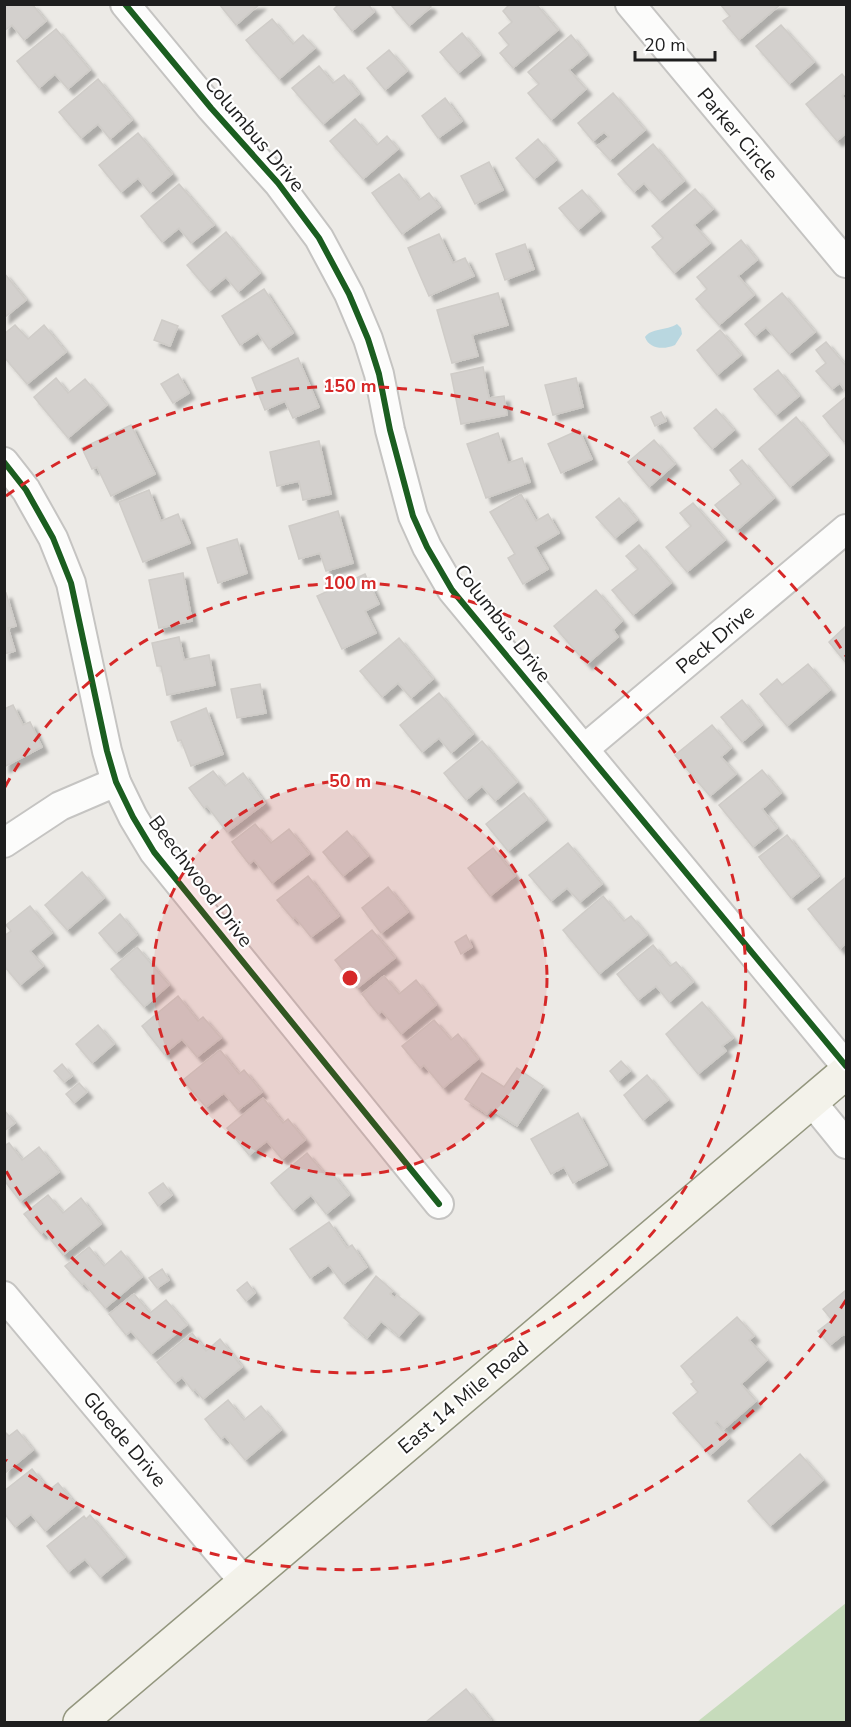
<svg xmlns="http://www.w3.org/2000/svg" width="851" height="1727" viewBox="0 0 851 1727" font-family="'Nunito Sans',sans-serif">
<defs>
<filter id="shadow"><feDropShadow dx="5.5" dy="5.5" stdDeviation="1.5" flood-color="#0004"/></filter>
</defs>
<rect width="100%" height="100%" fill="#eceae6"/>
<polygon fill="#c6dbbb" points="846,1603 846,1722 697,1722"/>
<path fill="#b9d7e0" d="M677,324L681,328L682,334L675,345C664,350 649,349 645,337C651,328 666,331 677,324Z"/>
<g fill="#d3d0cd" stroke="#cfccc8" stroke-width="1.5" filter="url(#shadow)">
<polygon points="4,4 32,4 46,21 24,40 12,25 4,31"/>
<polygon points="219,4 260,4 236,25"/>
<polygon points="339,4 368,4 374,12 352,31 334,9"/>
<polygon points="428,4 431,7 409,26 391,5"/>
<polygon points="510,4 536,4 558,30 513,68 500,53 509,45 499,33 512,22 503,11"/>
<polygon points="720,4 781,4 739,40 723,21 730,16"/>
<polygon points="272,19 293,44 303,35 315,48 279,79 246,40"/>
<polygon points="781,25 814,62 789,84 756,46"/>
<polygon points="56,29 90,70 68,89 55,74 39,88 17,61"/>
<polygon points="462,33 480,55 458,73 440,52"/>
<polygon points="571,35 587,55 569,70 586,89 551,120 528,93 539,84 528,72"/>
<polygon points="389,50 407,71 385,90 367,68"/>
<polygon points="319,66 333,83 344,75 359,94 323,124 292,88"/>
<polygon points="842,74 846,79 846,92 842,96 846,101 846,133 837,141 806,104"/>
<polygon points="98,79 132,120 110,139 98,124 81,138 59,112"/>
<polygon points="613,93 645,130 610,160 597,146 609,137 604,132 593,141 578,123"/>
<polygon points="445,98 462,121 438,138 422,116"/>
<polygon points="355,119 377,145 387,136 398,149 363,179 330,141"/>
<polygon points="138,133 172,174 150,193 138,178 121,192 99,165"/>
<polygon points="538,139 556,160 534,179 516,158"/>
<polygon points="653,144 684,181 660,201 644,183 634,192 618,174"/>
<polygon points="489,162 503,190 475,204 461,176"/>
<polygon points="399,174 419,200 429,193 440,207 402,234 372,193"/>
<polygon points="179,184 214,225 191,243 179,228 162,242 141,216"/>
<polygon points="695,189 713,209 694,225 710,243 674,273 652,247 663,238 652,226"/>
<polygon points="582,190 600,211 578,230 559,208"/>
<polygon points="226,232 260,273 238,292 226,277 209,291 187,265"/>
<polygon points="439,234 453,263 465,258 474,276 429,296 408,248"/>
<polygon points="741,240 757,260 738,276 754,295 719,325 696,299 707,289 697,277"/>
<polygon points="525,244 534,269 505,280 496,254"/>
<polygon points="4,273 26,300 4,318"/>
<polygon points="264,289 293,333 269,349 258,333 240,345 222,316"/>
<polygon points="498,293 508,325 472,335 478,356 452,363 437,310"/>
<polygon points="782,293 815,332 789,354 766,327 755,336 745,324"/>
<polygon points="162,320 178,326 170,346 154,340"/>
<polygon points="15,325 28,339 44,325 66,352 27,384 4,357 4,334"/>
<polygon points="720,330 741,355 717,375 697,350"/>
<polygon points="826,342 846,366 846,392 840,383 832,389 816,371 826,363 816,350"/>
<polygon points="298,358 319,407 293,418 285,401 265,410 252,378"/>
<polygon points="483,367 489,398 504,396 507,415 461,424 451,374"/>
<polygon points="778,370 799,396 776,415 754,389"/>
<polygon points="178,374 189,393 173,403 161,384"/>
<polygon points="56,378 68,393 85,379 107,405 68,438 34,397"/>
<polygon points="576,378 583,407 553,415 545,385"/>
<polygon points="846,397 846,440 844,442 823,416"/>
<polygon points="716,409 734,430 712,449 694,428"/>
<polygon points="661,412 666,421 655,426 651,417"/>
<polygon points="796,417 828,455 790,487 759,449"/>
<polygon points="131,425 155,474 111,496 97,467 92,469 82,448"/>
<polygon points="579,430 592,459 561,473 548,444"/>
<polygon points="498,433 508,463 522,458 530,482 486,498 467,444"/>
<polygon points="654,440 675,464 649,487 628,462"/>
<polygon points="319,441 331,494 303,500 299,481 277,486 270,452"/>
<polygon points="742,460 774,498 737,530 715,505 741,484 730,470"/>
<polygon points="149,490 161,521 178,514 190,543 143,562 119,502"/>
<polygon points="521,494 536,521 548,514 559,533 535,547 548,569 523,584 508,558 515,554 490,512"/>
<polygon points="619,498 637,520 615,538 596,517"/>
<polygon points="693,503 725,540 687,572 666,547 691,526 680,513"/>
<polygon points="338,511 353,563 326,571 320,553 299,559 289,526"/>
<polygon points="237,539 247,573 218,583 207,548"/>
<polygon points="639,545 671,583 633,615 612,590 638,569 626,556"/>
<polygon points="183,573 192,621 159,628 149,580"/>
<polygon points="365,574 379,604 365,611 376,633 342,649 317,596"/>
<polygon points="596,590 622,621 613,630 618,637 587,664 554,626"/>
<polygon points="6,593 16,626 8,628 15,651 4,654 4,594"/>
<polygon points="846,626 846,663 829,642"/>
<polygon points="179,637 184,660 209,655 215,685 167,695 161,666 157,666 152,643"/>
<polygon points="399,638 433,679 411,698 398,683 382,697 360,671"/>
<polygon points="808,664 830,690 787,726 760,694 777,679 782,685"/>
<polygon points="260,684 266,713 237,718 231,689"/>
<polygon points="439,693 473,734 451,753 439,738 422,752 400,725"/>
<polygon points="742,700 762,725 742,742 721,717"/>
<polygon points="13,705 23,725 30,722 42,747 4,767 4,709"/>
<polygon points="206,708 223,754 191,766 181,740 178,741 171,722"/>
<polygon points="712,725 731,748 721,757 736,774 710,796 675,755"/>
<polygon points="482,741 517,782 495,801 482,786 466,800 444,773"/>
<polygon points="762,770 781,793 762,809 777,828 753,847 719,805"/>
<polygon points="213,771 225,786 243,773 265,803 227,832 207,806 204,808 189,788"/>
<polygon points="524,793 546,820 508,851 486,824"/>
<polygon points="255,824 271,843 289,829 309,854 272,883 254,860 249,864 232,842"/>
<polygon points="347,831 368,856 343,876 323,852"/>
<polygon points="787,835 819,876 791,898 759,857"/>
<polygon points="568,843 602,884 580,902 567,888 551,901 529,875"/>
<polygon points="493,848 515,876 490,896 468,868"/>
<polygon points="82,872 104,898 67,930 45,905"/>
<polygon points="308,876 339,916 311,937 295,917 293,919 277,900"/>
<polygon points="846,877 846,943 840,949 808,909"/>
<polygon points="388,887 408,912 381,933 362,908"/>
<polygon points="603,896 624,921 631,916 647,935 599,974 563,930"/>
<polygon points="30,906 52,933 30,951 43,966 20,985 4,966 4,936 11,931 6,925"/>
<polygon points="120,914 137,935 116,953 99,933"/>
<polygon points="372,930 395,958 357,988 335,960"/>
<polygon points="466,935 472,947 461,954 455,942"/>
<polygon points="653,945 670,966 676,962 693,982 669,1002 656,986 638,1000 617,974"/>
<polygon points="137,947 169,985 144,1007 111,969"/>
<polygon points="384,976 399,994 416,980 436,1005 401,1034 382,1011 378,1014 362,994"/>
<polygon points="178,996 198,1021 203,1017 221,1038 197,1057 182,1039 164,1054 142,1026"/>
<polygon points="702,1002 733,1038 722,1046 726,1051 698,1074 666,1034"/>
<polygon points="434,1020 451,1040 458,1034 478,1059 443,1088 424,1065 420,1068 402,1046"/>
<polygon points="98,1025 114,1044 92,1063 76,1044"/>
<polygon points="220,1050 239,1074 244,1070 262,1092 238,1110 224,1093 206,1107 183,1080"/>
<polygon points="621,1061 630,1071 618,1081 610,1071"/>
<polygon points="62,1064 72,1076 64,1082 54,1071"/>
<polygon points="517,1068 543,1086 517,1126 491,1109 487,1114 465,1099 482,1073 504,1087"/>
<polygon points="647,1075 668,1100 643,1120 624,1095"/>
<polygon points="79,1083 87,1092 74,1103 66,1094"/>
<polygon points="263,1098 283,1123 288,1119 305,1140 282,1159 267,1141 249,1155 227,1128"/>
<polygon points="4,1110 15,1123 4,1131"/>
<polygon points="578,1113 607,1165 573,1183 564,1167 551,1174 531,1139"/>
<polygon points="9,1143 22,1160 39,1147 59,1172 20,1201 4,1180 4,1146"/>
<polygon points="307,1153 327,1177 332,1173 349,1195 326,1214 311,1195 293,1210 271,1183"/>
<polygon points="163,1183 172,1195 158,1206 149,1193"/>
<polygon points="48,1195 63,1213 81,1198 101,1224 63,1255 44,1231 41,1234 24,1214"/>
<polygon points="329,1222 347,1248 352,1245 367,1267 343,1284 329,1265 310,1278 290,1249"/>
<polygon points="89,1247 104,1266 121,1251 142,1277 105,1308 84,1283 82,1285 65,1266"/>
<polygon points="162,1269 169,1280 157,1288 149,1278"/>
<polygon points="376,1276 393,1291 390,1294 395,1298 397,1295 419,1313 399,1336 381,1321 367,1338 344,1318"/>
<polygon points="247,1282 255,1293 246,1301 237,1290"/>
<polygon points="846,1290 846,1336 844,1334 830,1345 818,1331 832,1320 823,1309"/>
<polygon points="134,1294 150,1313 166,1300 187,1325 151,1354 131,1331 126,1335 109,1314"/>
<polygon points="737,1317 754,1336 749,1340 767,1360 741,1384 756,1401 724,1429 717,1421 715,1423 729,1438 710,1455 673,1413 698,1392 691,1384 694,1382 681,1366"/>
<polygon points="192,1333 206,1351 220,1339 242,1367 203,1399 195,1389 193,1391 182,1377 175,1383 157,1362"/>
<polygon points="228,1400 244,1420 261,1406 281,1430 245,1460 225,1436 221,1439 205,1419"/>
<polygon points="17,1430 33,1450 4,1474 4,1431 9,1436"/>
<polygon points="800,1454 823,1480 770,1526 748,1501"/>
<polygon points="32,1469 49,1490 58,1483 76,1505 45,1531 31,1514 15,1527 4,1513 4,1491"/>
<polygon points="90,1515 125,1557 100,1577 85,1559 68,1572 47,1546 84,1516 86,1519"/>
<polygon points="466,1689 491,1720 488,1722 426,1722"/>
</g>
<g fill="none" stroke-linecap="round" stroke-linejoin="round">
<g stroke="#c5c4c2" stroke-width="32">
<g id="minor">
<polyline points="125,4 211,108 278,183 319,238 349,294 368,339 379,374 390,430 413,516 427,547 452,590 846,1066"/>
<polyline points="630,4 846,263"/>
<polyline points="4,462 26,490 53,538 71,583 107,751 116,782 133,817 154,852 439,1204"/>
<polyline points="584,749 846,529"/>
<polyline points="4,843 60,806 116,782"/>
<polyline points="811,1101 846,1144"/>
<polyline points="4,1296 245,1583"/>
</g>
</g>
<g stroke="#93967e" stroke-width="36">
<polyline id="secondary" points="80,1722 846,1072"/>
</g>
<use href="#minor" stroke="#fcfcfb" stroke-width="28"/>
<use href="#secondary" stroke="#f3f2ea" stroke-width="33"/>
<g stroke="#fff" stroke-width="10">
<g id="cycleway">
<polyline points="125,4 211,108 278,183 319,238 349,294 368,339 379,374 390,430 413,516 427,547 452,590 846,1066"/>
<polyline points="4,462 26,490 53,538 71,583 107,751 116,782 133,817 154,852 439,1204"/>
</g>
</g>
<use href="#cycleway" stroke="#1b5e20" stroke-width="6"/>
</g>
<circle cx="350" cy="978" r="197" fill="#d62828" fill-opacity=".12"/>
<g fill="none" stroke="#d62828" stroke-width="3" stroke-dasharray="10 8">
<circle cx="350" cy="978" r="197"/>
<path d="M5 787A395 395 0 1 1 5 1169"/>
<path d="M846 1300A592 592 0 0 1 6 1460M6 496A592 592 0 0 1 846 656"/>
</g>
<g text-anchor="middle" stroke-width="4.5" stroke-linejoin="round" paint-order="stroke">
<g font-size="20" fill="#1e1e1e" stroke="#fff">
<text transform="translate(255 134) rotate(50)" y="7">Columbus Drive</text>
<text transform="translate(738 134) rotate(50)" y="7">Parker Circle</text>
<text transform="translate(503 623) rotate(52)" y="7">Columbus Drive</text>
<text transform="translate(715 639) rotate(-40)" y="7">Peck Drive</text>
<text transform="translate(201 881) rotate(53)" y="7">Beechwood Drive</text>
<text transform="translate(463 1397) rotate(-40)" y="7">East 14 Mile Road</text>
<text transform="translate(125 1439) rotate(50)" y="7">Gloede Drive</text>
</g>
</g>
<circle cx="350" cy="978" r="9" fill="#d62828" stroke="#fff" stroke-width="3"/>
<g font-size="18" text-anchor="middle" font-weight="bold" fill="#d62828" stroke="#fff" stroke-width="4.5" stroke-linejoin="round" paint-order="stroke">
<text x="350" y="392">150 m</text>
<text x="350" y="589">100 m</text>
<text x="350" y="787">50 m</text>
</g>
<rect width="851" height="1727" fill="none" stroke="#1e1e1e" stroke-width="12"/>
<path d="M635 51v9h80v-9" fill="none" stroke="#1e1e1e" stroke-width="3"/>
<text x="644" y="51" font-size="18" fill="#1e1e1e" stroke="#ffffff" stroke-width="4.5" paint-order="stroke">20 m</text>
</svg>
